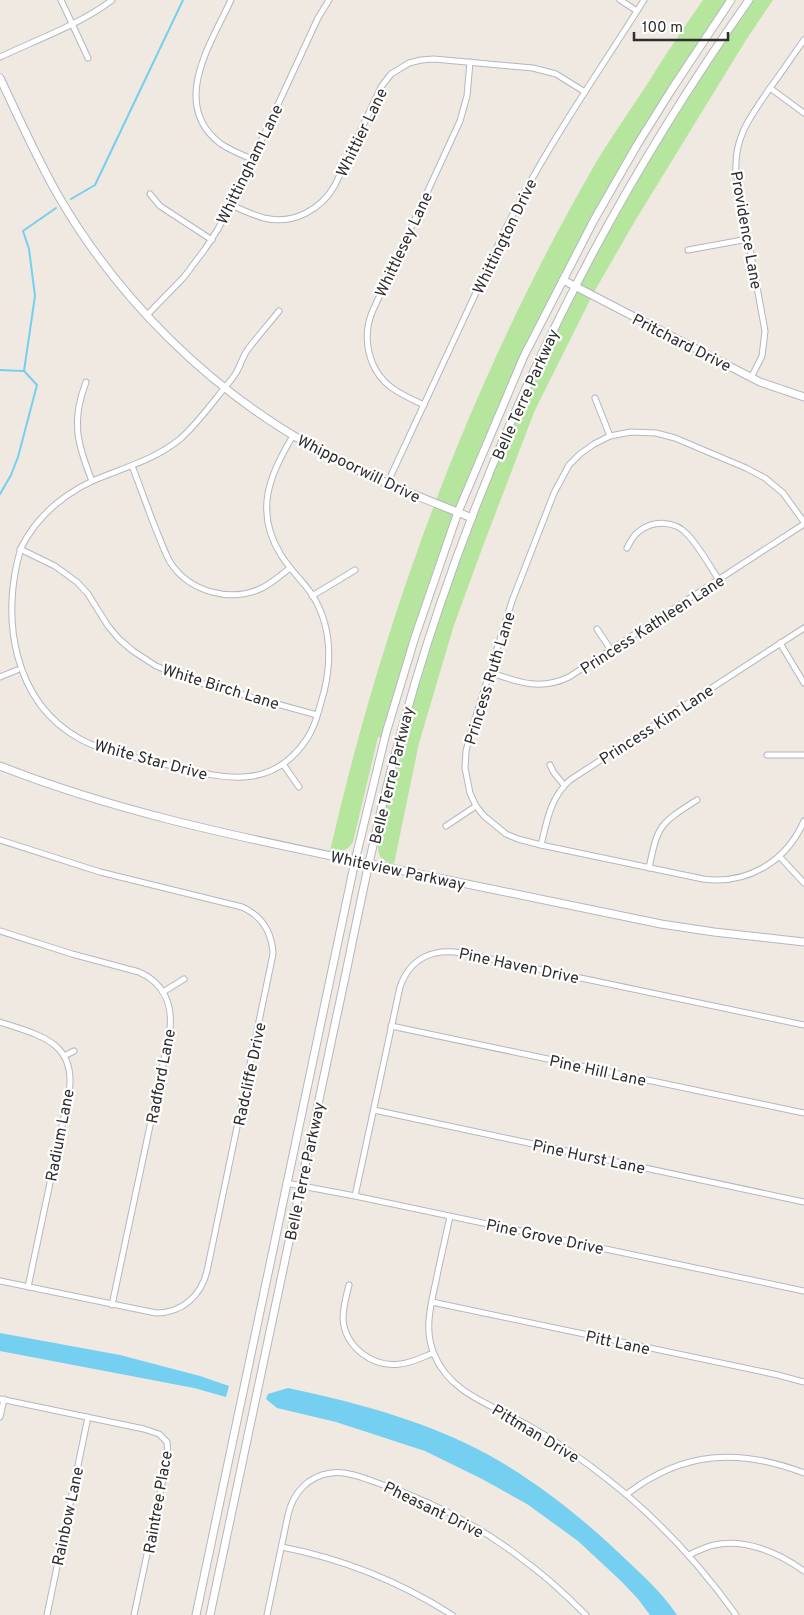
<svg xmlns="http://www.w3.org/2000/svg" width="804" height="1615" viewBox="0 0 804 1615" font-family="Overpass,sans-serif">
<rect width="100%" height="100%" fill="#efe9e1"/>
<g fill="#b6e59e">
<path d="M703,0H727C573,225 453,470 383,734L381,738L378,737L353,842C347,852 340,851 330,851C384,615 470,383 590,173C607,143 627,115 646,86C664,57 683,28 703,0Z"/>
<path d="M753,0H773L746,40L635,221L594,292L535,410L483,546L454,625L419,743L394,864C382,862 377,856 378,844C381,822 387,801 392,780C402,742 412,705 424,668C496,429 610,204 753,0Z"/>
</g>
<g fill="#75cff0">
<polygon points="0,1333 120,1355 200,1376 229,1386 226,1397 194,1388 0,1351"/>
<path d="M288,1388C360,1403 437,1424 501,1462C544,1488 582,1518 618,1552C639,1572 661,1591 677,1615H650L638,1599L621,1581L578,1541L527,1504L482,1479L425,1451L336,1422L277,1408L266,1399L268,1394Z"/>
</g>
<g fill="none" stroke-linecap="round" stroke-linejoin="round">
<g stroke="#75cff0" stroke-width="2">
<polyline points="71,199 95,185 183,0"/>
<polyline points="0,370 23,371"/>
<polyline points="0,494 11,475 18,457 37,385 24,371 35,296 29,249 23,231 56,208"/>
</g>
<g stroke="#b4b7c1" stroke-width="7">
<g id="street">
<polyline points="61,0 88,58"/>
<path d="M231,0C211,43 169,105 221,144C230,150 242,155 252,159"/>
<polyline points="620,0 637,11"/>
<path d="M0,57C36,40 81,24 112,0"/>
<polyline points="770,88 804,113"/>
<polyline points="150,194 160,206 212,240"/>
<path d="M231,205C242,210 253,215 264,218C293,225 321,210 335,185L381,87L391,74L409,63L421,60L434,59L533,68L556,74L585,92"/>
<polyline points="688,250 748,239"/>
<path d="M279,311C268,325 256,338 246,352C242,359 240,366 236,373C231,381 224,388 218,396C206,411 194,427 180,439C158,457 133,465 107,475C71,488 38,513 21,548C0,617 13,702 80,739C106,753 136,757 164,764C216,776 269,795 306,740C316,726 319,708 324,692C332,659 331,626 313,596C304,582 290,570 281,555C254,512 269,475 293,436"/>
<polyline points="147,315 184,277 205,249 218,229 236,195 318,18 329,0"/>
<path d="M751,378L762,356L765,331L736,172C734,136 751,116 770,88C782,72 793,55 804,40"/>
<path d="M86,382C71,421 77,443 92,481"/>
<polyline points="595,398 610,436"/>
<path d="M424,405C413,400 402,395 392,388C368,370 361,337 373,310L460,121L467,96L470,62"/>
<path d="M132,466C140,486 147,507 155,527C160,539 164,551 170,562C189,592 231,603 262,588C272,583 281,575 290,568"/>
<path d="M387,484L506,228C545,148 597,75 644,0"/>
<path d="M804,522L783,493L765,478L746,468L675,438L656,433L631,432L610,436L594,444L580,454L569,465L554,493L512,601L470,735L466,751L465,768L470,793L476,806L484,816L506,834L518,839L541,845L703,879C747,885 786,862 804,821"/>
<path d="M627,548C630,542 633,536 638,532C653,520 675,520 688,535C700,548 709,565 719,580"/>
<polyline points="20,549 55,566 77,582 88,594 108,626 119,639 133,651 156,666 193,681 317,715"/>
<polyline points="312,596 355,570"/>
<polyline points="597,629 611,650"/>
<polyline points="780,643 804,683"/>
<path d="M489,672C518,682 540,691 569,677L804,524"/>
<polyline points="0,677 17,670"/>
<polyline points="767,755 804,755"/>
<polyline points="283,764 299,787"/>
<polyline points="550,765 554,773 564,785"/>
<polyline points="446,826 476,806"/>
<path d="M0,840L100,872L242,907C262,916 272,933 273,954L207,1271C201,1296 182,1313 156,1313L0,1281"/>
<path d="M541,845C547,821 550,798 570,780L804,628"/>
<polyline points="780,857 804,883"/>
<path d="M649,868C658,825 659,824 697,800"/>
<path d="M0,931L72,954L139,972C166,984 174,1008 169,1036L112,1305"/>
<polyline points="163,992 184,979"/>
<path d="M0,1022C39,1035 77,1042 69,1093L28,1287"/>
<polyline points="391,1026 804,1113"/>
<polyline points="64,1056 74,1051"/>
<polyline points="374,1110 804,1202"/>
<polyline points="286,1183 355,1196 804,1291"/>
<path d="M355,1196L400,987C410,958 433,948 462,953L804,1025"/>
<path d="M450,1216C446,1236 441,1256 437,1276C432,1301 423,1328 434,1354C450,1395 496,1406 531,1427C557,1442 582,1459 606,1478C656,1517 699,1563 736,1615"/>
<path d="M349,1285C346,1296 343,1307 343,1319C345,1347 373,1368 400,1364C412,1363 423,1357 433,1353"/>
<polyline points="432,1302 778,1375 804,1382"/>
<polyline points="0,1399 144,1429 159,1434 167,1442 168,1456 134,1615"/>
<polyline points="0,1417 4,1399"/>
<path d="M627,1494C683,1451 739,1448 804,1473"/>
<path d="M282,1547C343,1559 399,1581 452,1615"/>
<path d="M689,1555C697,1551 705,1547 714,1545C745,1538 779,1553 804,1571"/>
<polyline points="47,1615 88,1417"/>
<path d="M267,1615L288,1515C293,1493 308,1476 331,1473C346,1471 361,1477 375,1482C429,1500 482,1527 526,1562C548,1578 567,1596 586,1615"/>
</g>
</g>
<g stroke="#b4b7c1" stroke-width="9">
<g id="secondary">
<path d="M0,78C19,118 37,159 59,197C119,300 209,389 313,447C364,476 418,496 472,518"/>
<polyline points="563,280 760,382 804,397"/>
<path d="M0,766C112,810 229,835 346,859C451,881 556,903 661,924L714,932L804,942"/>
<polyline points="196,1615 355,861 386,733 415,637 458,512 524,356 594,220 637,145 672,89 731,0"/>
<path d="M210,1615C252,1418 293,1221 335,1024C347,970 357,917 369,863C388,776 411,690 440,605C513,390 618,186 749,0"/>
</g>
</g>
<use href="#street" stroke="#fff" stroke-width="5"/>
<use href="#secondary" stroke="#fff" stroke-width="7"/>
</g>
<g text-anchor="middle" stroke-width="4.5" stroke-linejoin="round" paint-order="stroke">
<g font-size="16" fill="#2e2e2e" stroke="#fff">
<text transform="translate(361 132) rotate(-64)" y="6">Whittier Lane</text>
<text transform="translate(249 164) rotate(-64)" y="6">Whittingham Lane</text>
<text transform="translate(747 230) rotate(80)" y="6">Providence Lane</text>
<text transform="translate(504 236) rotate(-64)" y="6">Whittington Drive</text>
<text transform="translate(403 244) rotate(-65)" y="6">Whittlesey Lane</text>
<text transform="translate(682 342) rotate(27)" y="6">Pritchard Drive</text>
<text transform="translate(525 394) rotate(-66)" y="6">Belle Terre Parkway</text>
<text transform="translate(359 468) rotate(26)" y="6">Whippoorwill Drive</text>
<text transform="translate(652 624) rotate(-33)" y="6">Princess Kathleen Lane</text>
<text transform="translate(489 678) rotate(-73)" y="6">Princess Ruth Lane</text>
<text transform="translate(221 686) rotate(17)" y="6">White Birch Lane</text>
<text transform="translate(656 724) rotate(-33)" y="6">Princess Kim Lane</text>
<text transform="translate(151 759) rotate(15)" y="6">White Star Drive</text>
<text transform="translate(391 775) rotate(-76)" y="6">Belle Terre Parkway</text>
<text transform="translate(398 870) rotate(12)" y="6">Whiteview Parkway</text>
<text transform="translate(519 965) rotate(12)" y="6">Pine Haven Drive</text>
<text transform="translate(598 1070) rotate(12)" y="6">Pine Hill Lane</text>
<text transform="translate(249 1074) rotate(-78)" y="6">Radcliffe Drive</text>
<text transform="translate(160 1076) rotate(-79)" y="6">Radford Lane</text>
<text transform="translate(59 1135) rotate(-79)" y="6">Radium Lane</text>
<text transform="translate(589 1156) rotate(12)" y="6">Pine Hurst Lane</text>
<text transform="translate(304 1171) rotate(-78)" y="6">Belle Terre Parkway</text>
<text transform="translate(545 1236) rotate(12)" y="6">Pine Grove Drive</text>
<text transform="translate(618 1342) rotate(12)" y="6">Pitt Lane</text>
<text transform="translate(536 1433) rotate(31)" y="6">Pittman Drive</text>
<text transform="translate(157 1502) rotate(-80)" y="6">Raintree Place</text>
<text transform="translate(434 1509) rotate(26)" y="6">Pheasant Drive</text>
<text transform="translate(67 1516) rotate(-78)" y="6">Rainbow Lane</text>
</g>
</g>
<path d="M634 32v8h94v-8" fill="none" stroke="#2e2e2e" stroke-width="2.5"/>
<text x="642" y="32" font-size="15" fill="#2e2e2e" stroke="#ffffff" stroke-width="4" paint-order="stroke">100 m</text>
</svg>
